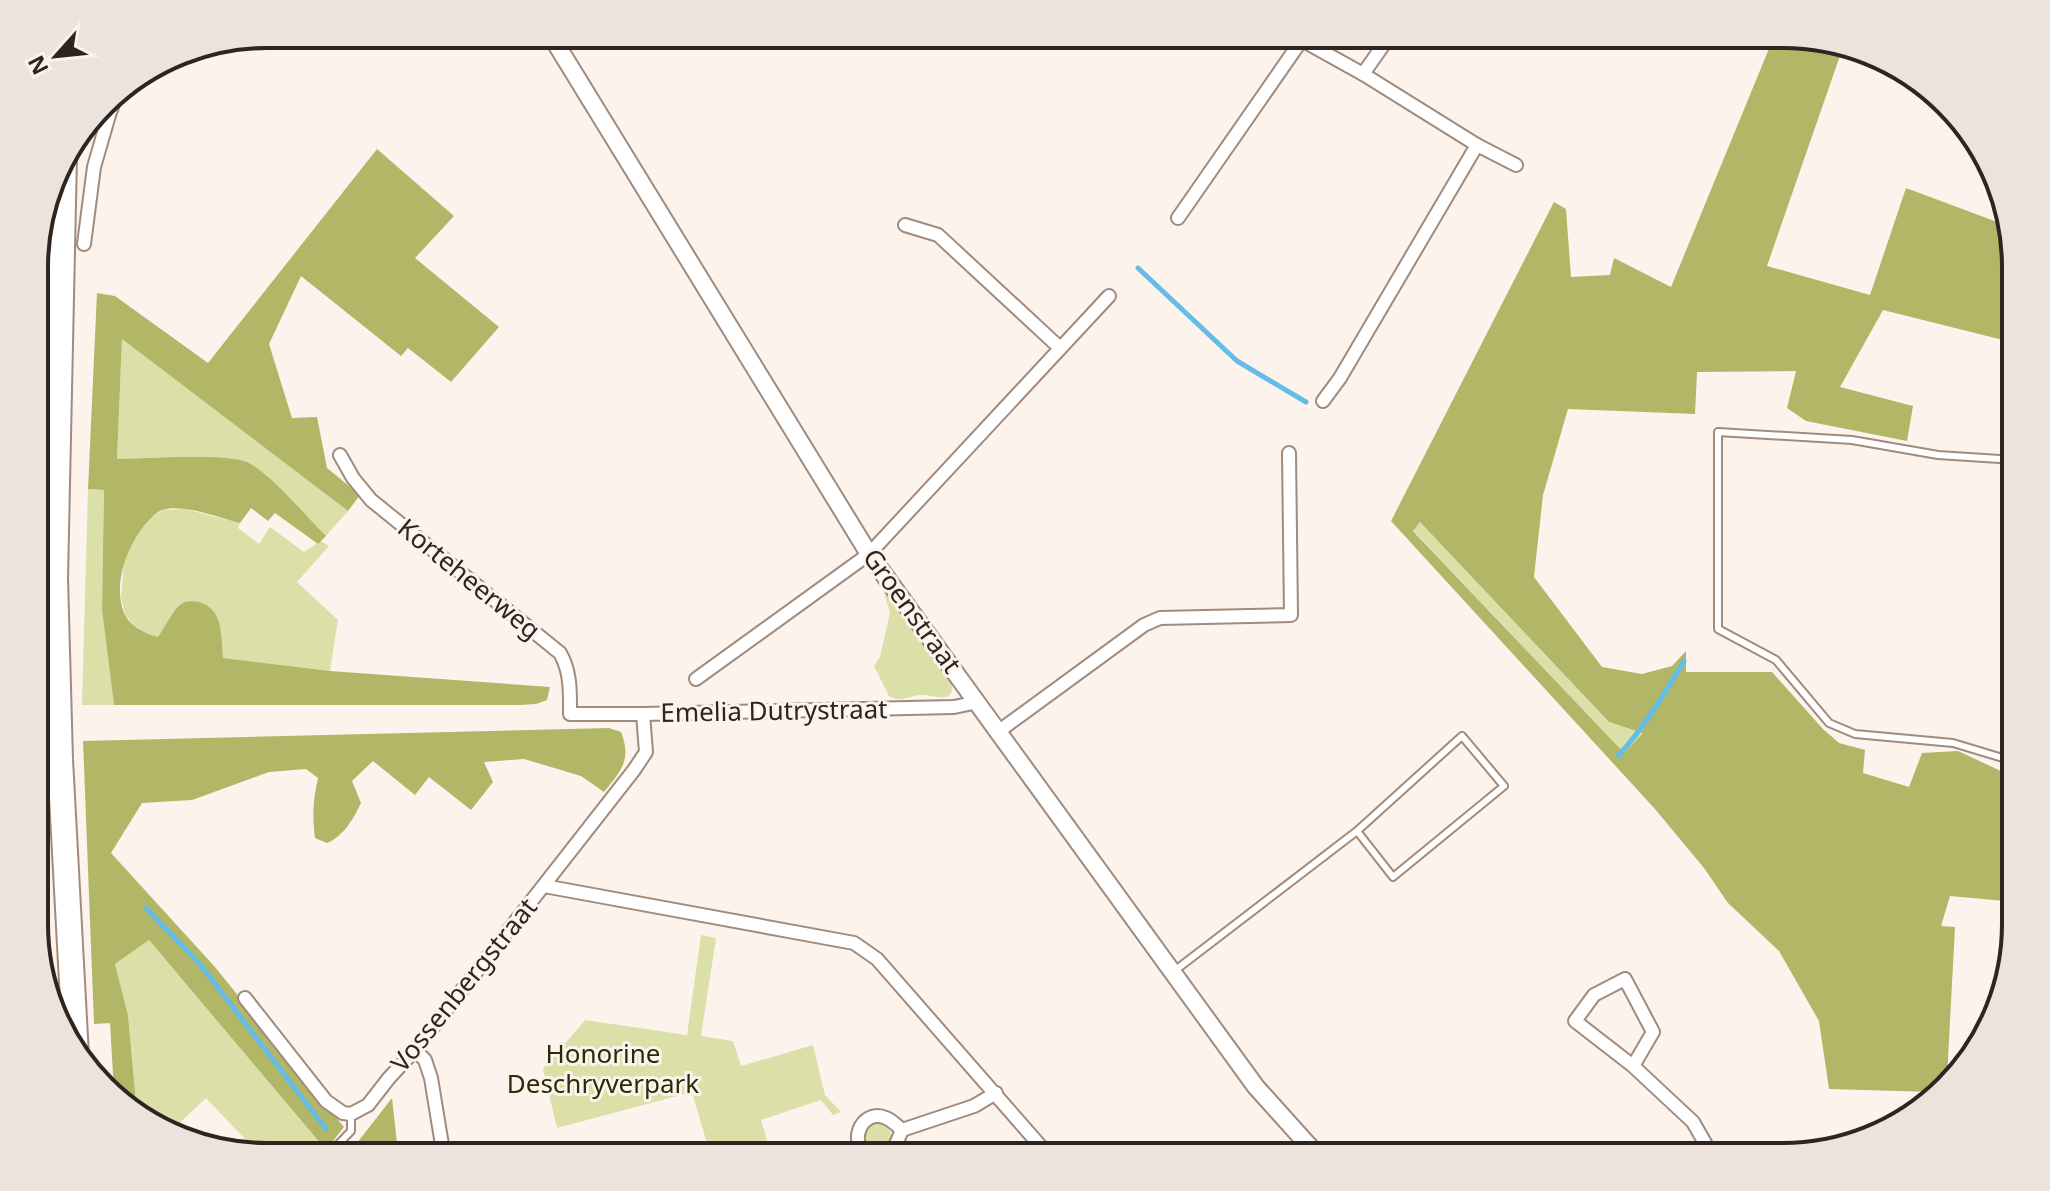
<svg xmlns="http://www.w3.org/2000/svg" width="2050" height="1191" viewBox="0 0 2050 1191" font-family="'Noto Sans',sans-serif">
<rect width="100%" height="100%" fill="#fcf3ed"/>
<g fill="#dbe0a9">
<path d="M122,339L348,511L326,536C306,516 272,475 249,463C228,452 145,459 117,459Z"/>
<polygon points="88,489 104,490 102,610 114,705 82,705"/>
<path d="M185,509L240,523L238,528L259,544L270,527L304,552L321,541L329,546L297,582L338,620L330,671L222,658L221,630L203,603C176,597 171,618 158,638L148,635L134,625L125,615L121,597L124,561L133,539L151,518L163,510Z"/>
<polygon points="1420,522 1609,722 1644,733 1624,754 1413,530"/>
<path d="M884,592L951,680C957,707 935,694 920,695C908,696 901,703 889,696L874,666L880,657L890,613Z"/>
<polygon points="701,935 716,938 701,1036 733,1041 741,1066 813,1045 825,1095 841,1112 833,1115 821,1100 761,1120 772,1157 711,1157 692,1092 557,1128 543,1069 585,1020 687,1035"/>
<polygon points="149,940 326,1150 318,1157 267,1157 260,1155 206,1098 171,1131 150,1126 137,1113 128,1015 115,964"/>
<circle cx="877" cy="1137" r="14"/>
</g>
<g fill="#b2b767" fill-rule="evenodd">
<path d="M1775,34H1783L1842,50L1767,266L1870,295L1906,188L2008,226L2015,251V343L1883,310L1840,387L1913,406L1907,441L1806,421L1787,408L1796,371L1697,372L1695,414L1568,409L1543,495L1534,577L1602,667L1642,674L1672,666L1686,651V672H1772L1823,729L1839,743L1865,750L1863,773L1909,787L1922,753L1958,751L2016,778V821L2010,852L2016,854V902L1950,896L1941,926L1955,927L1947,1078L1933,1092L1829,1089L1819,1021L1779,951L1728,903L1704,868L1655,809L1391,521L1554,202L1566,209L1571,277L1610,275L1614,258L1671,287ZM1420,522L1609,722L1643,733L1624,753L1413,531Z"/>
<path d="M377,149L454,216L415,258L499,327L451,382L408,348L401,356L301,276L269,344L292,418L317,417L327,468L360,495L348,511L122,339L117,459C145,459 228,452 249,463C272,475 306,516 326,536L318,544L275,513L268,521L251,508L240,523C220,518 182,503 162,510C155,513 149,520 144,526C126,548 113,585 124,613C129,625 145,634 158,637C164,629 173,610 180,605C185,600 193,601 199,602C224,609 221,637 223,658L330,671L550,687L547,700L536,704L520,705H114L102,610L104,490L88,489L97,293L115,296L208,363Z"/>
<path d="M609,728L621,732C632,760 621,771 604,792L581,776L524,759L484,762L493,782L471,810L429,777L415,795L373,761L352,781L361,803C354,818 343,837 327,843L315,838C312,817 313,799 318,778L306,769L269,772L192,800L142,803L111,853L215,967L344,1127L326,1150L149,940L115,964L128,1015L137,1113L114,1092L110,1023L94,1024L83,741Z"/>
<polygon points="392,1098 398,1152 394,1157 346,1157"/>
</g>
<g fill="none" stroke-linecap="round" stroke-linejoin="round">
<g stroke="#65bde7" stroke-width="5">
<polyline points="1138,268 1237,361 1306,402"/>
<path d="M1618,756C1644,728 1664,694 1684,661"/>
<polyline points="146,908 199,963 326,1129"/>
</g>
<g stroke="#a08b7d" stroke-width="10">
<g id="service">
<polyline points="2015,460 1938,455 1852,440 1718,432 1718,629 1776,660 1829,723 1855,734 1953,743 2016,762"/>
<polyline points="1173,972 1357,831 1393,877 1504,786 1462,736 1357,831"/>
<polyline points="326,1157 351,1131 351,1114"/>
</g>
</g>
<g stroke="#a08b7d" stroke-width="16">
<g id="minor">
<polyline points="1291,34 1363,74 1477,145 1516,165"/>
<polyline points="1363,74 1391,34"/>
<polyline points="1178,218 1301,41"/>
<polyline points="905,225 938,235 1060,348"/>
<polyline points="84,244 94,167 109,115 119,88"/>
<polyline points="1323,401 1340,378 1477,145"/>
<path d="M340,455L353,478L371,500L560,653C571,672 570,692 570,714H643L954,707L978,702"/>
<polyline points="696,679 869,554 1109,296"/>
<polyline points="999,731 1144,625 1160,618 1291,615 1289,453"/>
<polyline points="544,886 854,943 877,959 1050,1157"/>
<polyline points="245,998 326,1101 343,1113 351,1114 368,1105 389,1078 415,1050 634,770 646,752 643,714"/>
<polyline points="415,1050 425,1060 431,1078 444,1157"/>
<polyline points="1633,1066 1653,1032 1625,979 1594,995 1575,1021 1633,1066 1693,1122 1713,1157"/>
<polyline points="902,1130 974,1106 996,1093"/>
<path d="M871,1157C846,1147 860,1107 886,1118C892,1120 897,1126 902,1130"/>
<polyline points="885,1157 893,1151 902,1130"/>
</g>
</g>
<g stroke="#a08b7d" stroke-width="20">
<polyline id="tertiary" points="550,34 869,554 1256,1087 1319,1157"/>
</g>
<g stroke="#a08b7d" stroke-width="28">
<polyline id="motorway" points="64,156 55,578 60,760 76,1056"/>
</g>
<use href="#service" stroke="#fff" stroke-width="6"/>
<use href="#minor" stroke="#fff" stroke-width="12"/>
<use href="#tertiary" stroke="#fff" stroke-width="16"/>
<use href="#motorway" stroke="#fff" stroke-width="24"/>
</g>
<g text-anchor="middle" stroke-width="6" stroke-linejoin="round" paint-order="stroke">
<g font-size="26" fill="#2e2520" stroke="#fcf3ed">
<text transform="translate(469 579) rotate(39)" y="9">Korteheerweg</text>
<text transform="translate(912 611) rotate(54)" y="9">Groenstraat</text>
<text transform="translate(774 711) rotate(-1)" y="9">Emelia Dutrystraat</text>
<text transform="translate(464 985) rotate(-51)" y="9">Vossenbergstraat</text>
</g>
<g font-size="26" fill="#2a2c08" stroke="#fcf3ed">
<text x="603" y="1063">Honorine<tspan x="603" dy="30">Deschryverpark</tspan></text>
</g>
</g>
<path d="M0 0H2050V1191H0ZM267 48H1783A219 219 0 0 1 2002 267V924A219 219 0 0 1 1783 1143H267A219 219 0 0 1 48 924V267A219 219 0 0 1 267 48Z" fill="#ece3dd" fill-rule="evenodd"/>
<path fill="none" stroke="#2e2520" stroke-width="4" d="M267 48H1783A219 219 0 0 1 2002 267V924A219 219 0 0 1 1783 1143H267A219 219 0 0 1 48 924V267A219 219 0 0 1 267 48Z"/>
<g transform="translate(56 56) rotate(243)" stroke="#fcf3ed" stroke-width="6" paint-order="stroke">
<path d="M0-6L14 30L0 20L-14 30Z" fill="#2e2520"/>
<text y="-12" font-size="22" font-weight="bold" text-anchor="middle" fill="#2e2520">N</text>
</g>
</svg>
